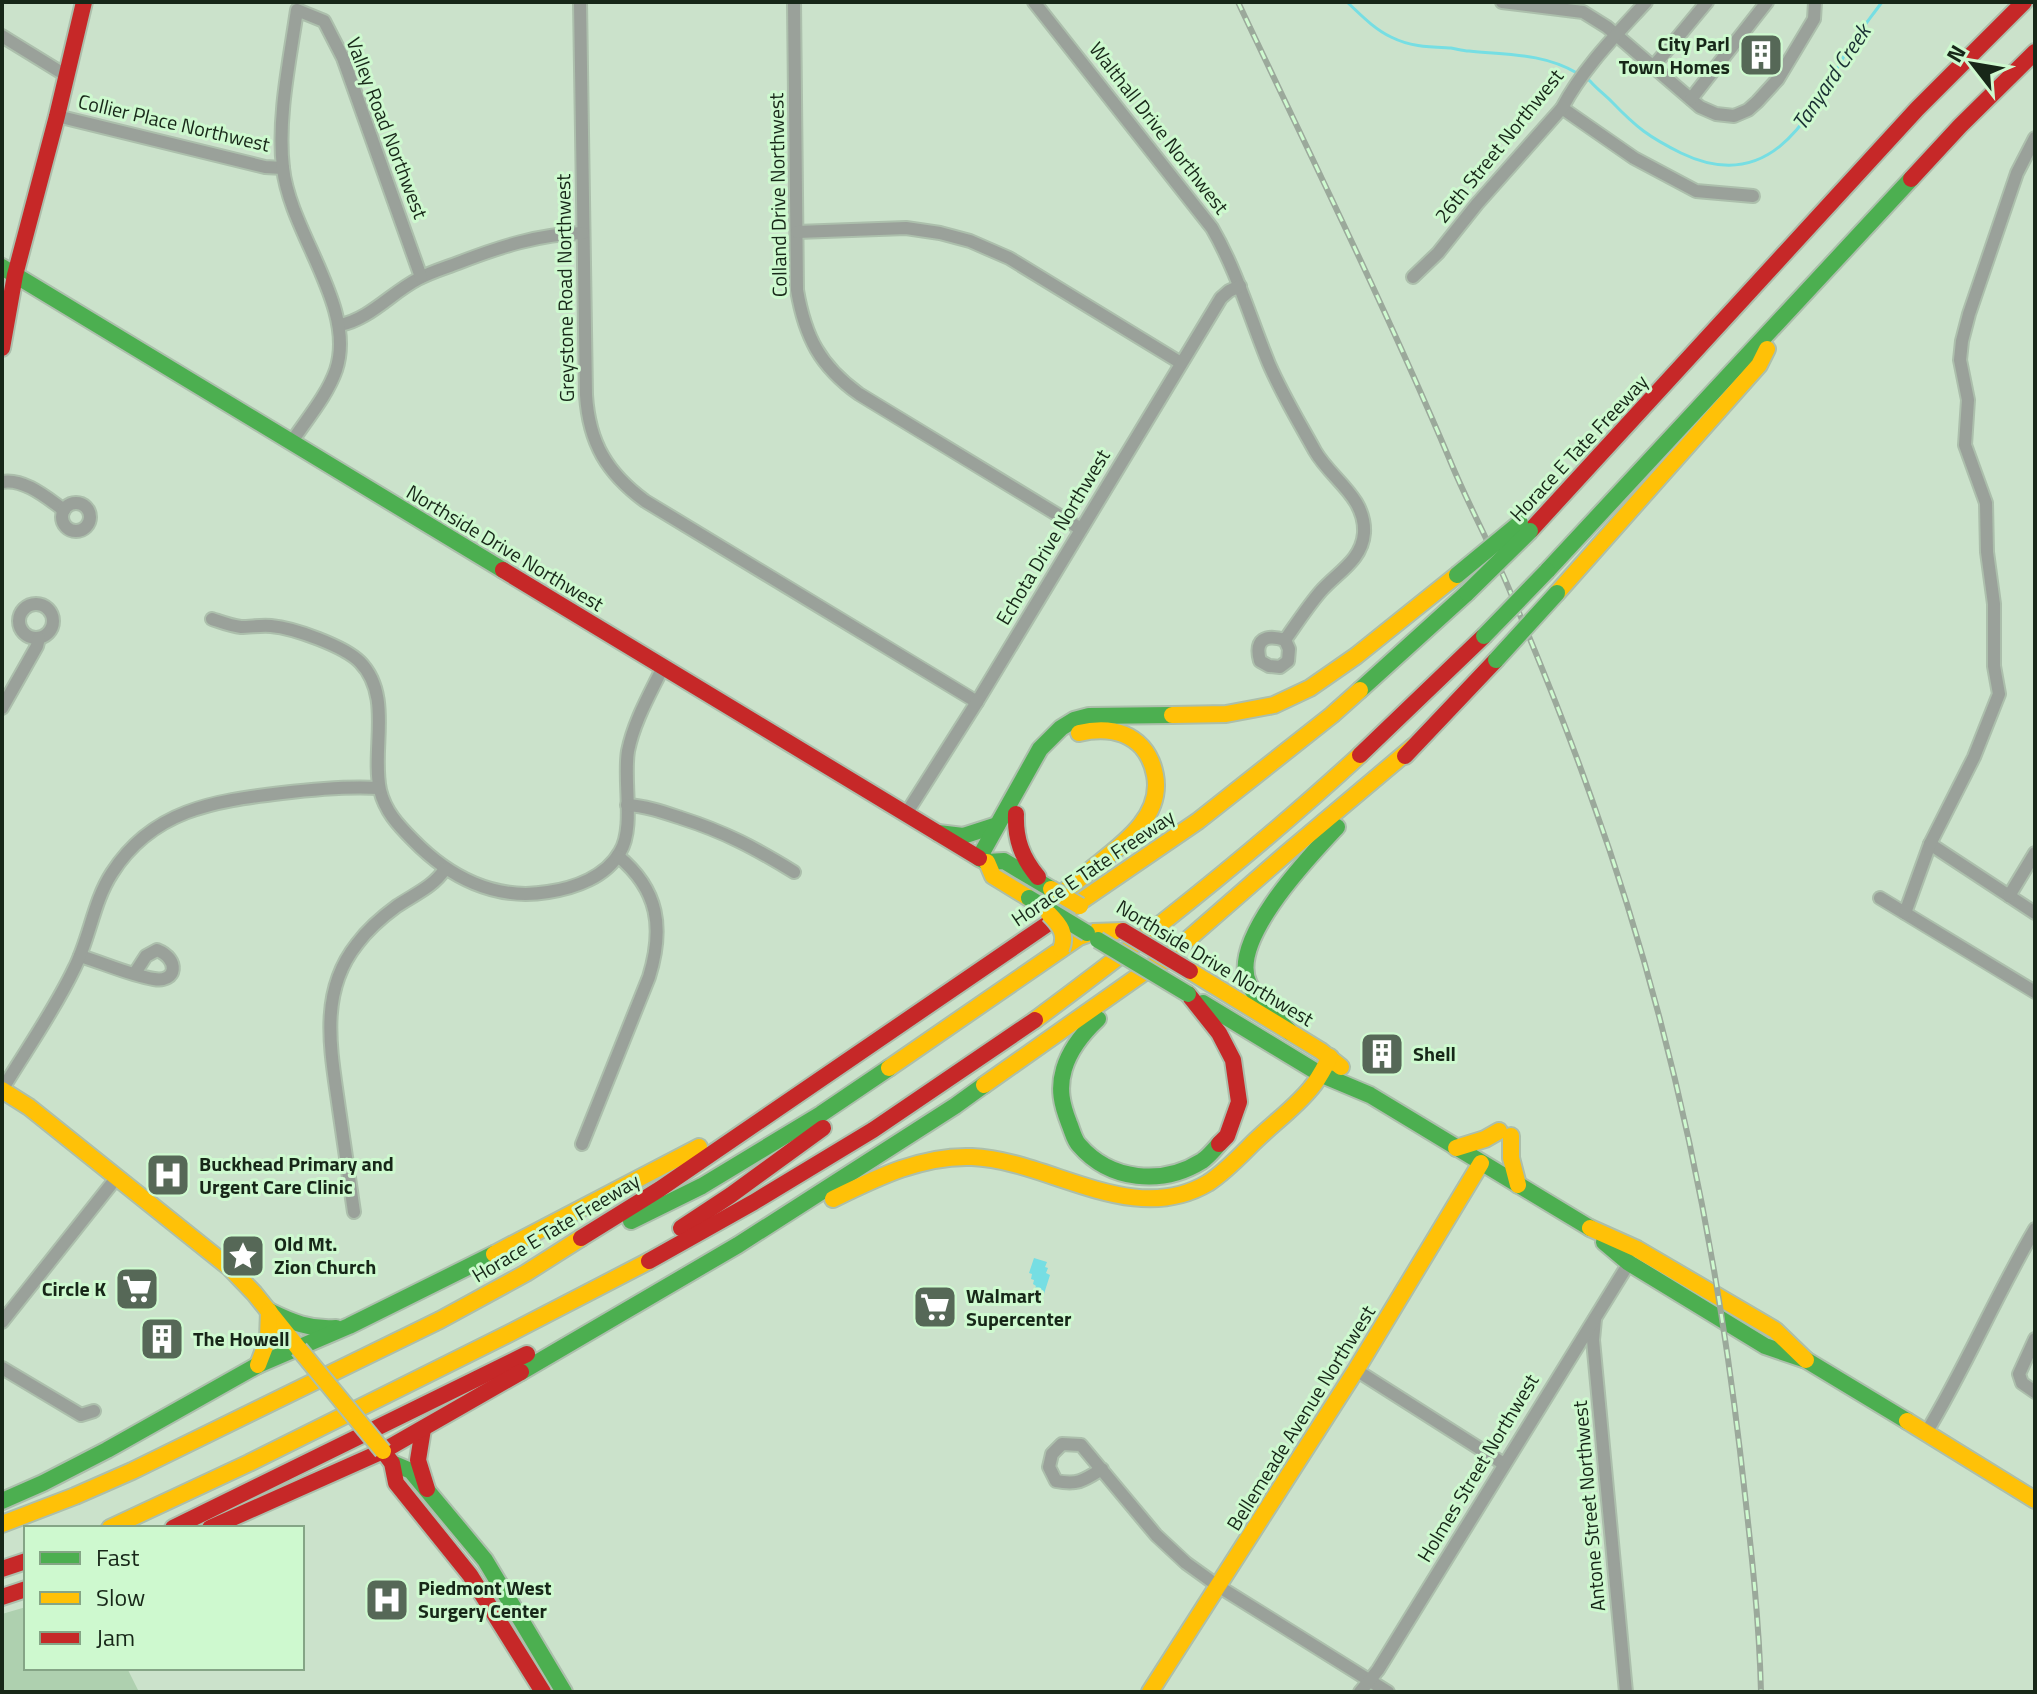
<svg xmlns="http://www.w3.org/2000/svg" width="2037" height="1694" viewBox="0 0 2037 1694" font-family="'Titillium Web',sans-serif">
<rect width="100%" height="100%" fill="#cbe2cb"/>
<polygon fill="#aed0af" points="26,1607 26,1668 127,1668 139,1692 2,1692 2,1614"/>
<polygon fill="#76dee3" points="1034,1258 1047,1262 1045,1267 1048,1268 1046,1273 1050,1275 1043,1297 1036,1295 1037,1291 1034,1290 1036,1286 1033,1284 1034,1280 1031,1279 1032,1274 1029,1273"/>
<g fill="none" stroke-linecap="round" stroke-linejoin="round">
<g stroke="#76dee3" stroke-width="3">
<path d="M1347,2C1361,15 1374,29 1391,37C1411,47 1429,47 1451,48C1457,49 1463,51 1469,51C1507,55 1543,53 1577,73"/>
<path d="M1584,77L1590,81C1597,89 1605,95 1612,102C1637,128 1649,137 1681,153C1768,195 1807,122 1843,58C1854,38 1869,20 1882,2"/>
</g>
<g stroke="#acbfac" stroke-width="16">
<g id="street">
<path d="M580,2L586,395C589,443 607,473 645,501L977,702"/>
<path d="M794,2L797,290C805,337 820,366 859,394L1081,529"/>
<path d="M1034,2L1212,228C1237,271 1250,318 1269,364C1282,394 1299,422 1315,451C1331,479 1366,497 1364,533C1362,560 1338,572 1321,591C1308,606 1297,623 1285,640L1289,649L1288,661L1280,667L1269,666L1260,661C1254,639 1266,634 1285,640"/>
<polyline points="1502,2 1583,12 1607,27 1700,107 1716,114 1734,116 1748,110 1757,102 1778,79 1814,19 1815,2"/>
<polyline points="2,36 67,76"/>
<polyline points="1653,67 1707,2"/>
<polyline points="1691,99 1767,2"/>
<polyline points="1562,108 1634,158 1696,191 1753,196"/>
<polyline points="57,116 265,167 283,168"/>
<polyline points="797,232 906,228 940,233 970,241 1009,258 1181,363"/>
<path d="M1413,277L1438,253L1477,204L1562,108C1583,68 1616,35 1646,2"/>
<path d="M340,325C370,319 391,293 418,279C431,272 445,268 458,263C499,247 539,234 583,233"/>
<path d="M291,443C306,420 327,396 336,370C357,307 290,233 283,168C277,118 290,59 297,10L324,21L343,58L421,277"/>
<path d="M2,482C24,478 47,498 64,510"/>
<circle cx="76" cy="517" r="14"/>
<circle cx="36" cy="621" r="17"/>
<path d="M212,619C221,622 231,626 241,627C251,627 261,625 271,626C294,628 344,646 360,662C393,696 371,749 380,790C385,811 398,825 413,840C449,877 495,901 548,892C575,888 606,877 620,852C635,828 623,780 628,751C634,721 650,694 663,667"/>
<polyline points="2,708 37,646 39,638"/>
<path d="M627,805C646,806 663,812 681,818C725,832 755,848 794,872"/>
<polyline points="906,814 977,702 1221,298 1229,291 1240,286"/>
<polyline points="1930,844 2035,913"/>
<polyline points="2009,896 2035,853"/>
<polyline points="1880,898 2035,992"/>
<polyline points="1905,913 1930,844 1974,757 1999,694 1994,666 1994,604 1987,552 1986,503 1965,445 1968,400 1960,360 1962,341 1969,314 2017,173 2035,138"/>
<path d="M80,956C104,963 129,975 154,979C177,983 180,959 157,950L146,956L135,973"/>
<path d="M2,1090C26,1050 54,1011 74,969C90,938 93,902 112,873C152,810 214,801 282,793C315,789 346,786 379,788"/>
<path d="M582,1144L649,977C664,928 659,890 618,856"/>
<path d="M354,1212C349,1178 344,1143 339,1109C331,1051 318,993 357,944C368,929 382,917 397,906C415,894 433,887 445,869"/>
<polyline points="1595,1319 1593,1340 1626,1692"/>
<polyline points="2,1322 117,1177"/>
<polyline points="2035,1339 2019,1374 2022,1383 2035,1392"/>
<polyline points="2,1368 81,1415 94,1411"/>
<polyline points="1356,1370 1504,1464"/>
<path d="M1926,1433C1966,1367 1996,1295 2035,1229"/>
<path d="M1102,1469C1083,1481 1078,1485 1056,1481L1049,1467L1052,1454L1062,1444L1081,1445L1156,1535L1186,1563L1218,1586L1388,1692"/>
<polyline points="1360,1692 1378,1670 1629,1263"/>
</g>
</g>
<g stroke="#acbfac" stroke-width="20">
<g id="fast">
<polyline points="2,267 503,570"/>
<polyline points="1547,571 1911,179"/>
<polyline points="1360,690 1467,593"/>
<polyline points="938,833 963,836 997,825"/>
<polyline points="1051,889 1004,861 987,862 979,858 1040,749 1061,728 1074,720 1089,716 1172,715"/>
<polyline points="1203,1003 1320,1074 1370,1095 1590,1228"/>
<path d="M1098,1019C1083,1033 1070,1049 1064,1069C1058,1089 1062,1105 1069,1123C1072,1130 1074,1140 1079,1145C1110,1181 1162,1186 1202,1161C1208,1157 1214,1150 1219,1144"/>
<path d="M1290,1032C1276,1018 1258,1002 1249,984C1228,941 1309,857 1337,827"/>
<polyline points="631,1221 702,1186 821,1114 889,1068"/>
<polyline points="1604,1242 1629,1263 1765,1346 1806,1360 1907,1421"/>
<path d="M269,1311C291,1322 311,1330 336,1328"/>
<polyline points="521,1372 738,1245 955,1106 984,1085"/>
<polyline points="392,1463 411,1471 485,1560 564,1692"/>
<polyline points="2,1501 43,1483 107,1450 258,1365 349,1326 494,1254"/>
</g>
</g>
<g stroke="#acbfac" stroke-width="20">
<g id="slow">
<polyline points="1557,593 1759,365 1767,349"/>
<polyline points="1172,715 1226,714 1274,705 1310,688 1356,656 1457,575"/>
<polyline points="987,862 993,876 1029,898"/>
<path d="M1047,906C1063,893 1078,880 1094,867C1123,844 1163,816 1155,775C1153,764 1149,755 1142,747C1125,729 1101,728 1079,733"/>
<polyline points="1049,923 1198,821 1332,715 1360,690"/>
<polyline points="1154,969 1287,853 1414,746"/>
<polyline points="1190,971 1321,1051 1341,1067"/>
<path d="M1035,1020C1147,937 1257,850 1360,755"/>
<polyline points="889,1068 1079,937 1093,932 1123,931"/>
<polyline points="984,1085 1160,961"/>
<polyline points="2,1090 29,1107 230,1268 254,1293 299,1349"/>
<polyline points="1511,1136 1511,1158 1518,1185"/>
<polyline points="1456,1148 1485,1139 1499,1131"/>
<path d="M833,1199C876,1178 922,1155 972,1157C1049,1160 1132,1228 1208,1183C1225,1172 1239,1157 1253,1143C1272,1124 1294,1109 1311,1088C1319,1079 1324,1068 1330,1057"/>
<polyline points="1590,1228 1637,1249 1775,1330 1806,1360"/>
<polyline points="494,1254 699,1147"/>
<polyline points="258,1365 268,1339 269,1311"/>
<polyline points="1907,1421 2035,1500"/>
<polyline points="2,1524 75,1496 132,1471 440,1320 526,1273 581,1238"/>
<polyline points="110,1528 249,1463 510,1333 649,1261"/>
<polyline points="1150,1692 1356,1370 1481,1163"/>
</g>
</g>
<g stroke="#acbfac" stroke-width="20">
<g id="jam">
<polyline points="1911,179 1960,126 2035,52"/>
<polyline points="2,348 15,275 57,116 84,2"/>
<polyline points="1530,531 1917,109 2024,2"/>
<polyline points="503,570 979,858"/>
<polyline points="1360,755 1484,636"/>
<polyline points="1405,756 1496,660"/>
<path d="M1016,814C1015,839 1022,858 1038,877"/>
<polyline points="1188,994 1219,1033 1233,1060 1239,1102 1227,1136 1219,1144"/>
<polyline points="681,1228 731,1195 823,1128"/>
<polyline points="581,1238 660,1189 1049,923"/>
<polyline points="649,1261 754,1202 873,1130 1035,1020"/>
<polyline points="423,1429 418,1460 427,1489"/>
<polyline points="383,1451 392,1463 396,1483 470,1575 543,1692"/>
<polyline points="173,1528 527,1354"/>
<polyline points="210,1528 383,1451 521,1372"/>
<polyline points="2,1569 26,1561"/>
<polyline points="2,1597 26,1589"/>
</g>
</g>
<use href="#street" stroke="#9aa19a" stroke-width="12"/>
<use href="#fast" stroke="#4caf50" stroke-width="16"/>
<use href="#slow" stroke="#ffc107" stroke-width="16"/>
<use href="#jam" stroke="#c62828" stroke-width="16"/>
<g stroke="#9ba99b" stroke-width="6">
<path id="rail" d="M1238,2C1309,153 1384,304 1449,458C1468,505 1493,549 1512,596C1540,662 1567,729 1591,797C1667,1007 1714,1229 1740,1451C1749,1531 1759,1611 1761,1692"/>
</g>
<use href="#rail" stroke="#cef9cf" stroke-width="3" stroke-dasharray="9" stroke-linecap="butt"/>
<g stroke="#acbfac" stroke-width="20" stroke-linecap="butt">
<g id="fast-bridge">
<polyline points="1457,575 1520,523"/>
<polyline points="1467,593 1530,531"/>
<polyline points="1484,636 1547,571"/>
<polyline points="1496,660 1557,593"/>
<polyline points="1029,898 1087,933"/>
<polyline points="1098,940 1188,994"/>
</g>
</g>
<g stroke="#acbfac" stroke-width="20" stroke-linecap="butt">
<g id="slow-bridge">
<polyline points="1051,889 1080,906"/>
<path d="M1049,914C1060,925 1067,934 1061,949"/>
<polyline points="299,1349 383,1451"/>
</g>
</g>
<g stroke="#acbfac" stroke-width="20" stroke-linecap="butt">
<polyline id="jam-bridge" points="1123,931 1190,971"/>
</g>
<use href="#fast-bridge" stroke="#4caf50" stroke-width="16"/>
<use href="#slow-bridge" stroke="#ffc107" stroke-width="16"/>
<use href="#jam-bridge" stroke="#c62828" stroke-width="16"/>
</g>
<defs>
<g id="building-square" transform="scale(2.3)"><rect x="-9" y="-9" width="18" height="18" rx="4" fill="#566857" stroke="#cef9cf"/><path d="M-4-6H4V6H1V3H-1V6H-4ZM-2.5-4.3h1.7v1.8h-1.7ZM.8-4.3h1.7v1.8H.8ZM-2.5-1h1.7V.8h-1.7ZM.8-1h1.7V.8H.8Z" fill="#fff"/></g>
<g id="hospital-square" transform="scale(2.3)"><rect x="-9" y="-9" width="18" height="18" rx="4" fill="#566857" stroke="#cef9cf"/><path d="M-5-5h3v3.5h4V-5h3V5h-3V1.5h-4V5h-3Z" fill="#fff"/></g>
<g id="sight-square" transform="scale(2.3)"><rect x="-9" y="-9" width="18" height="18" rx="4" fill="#566857" stroke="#cef9cf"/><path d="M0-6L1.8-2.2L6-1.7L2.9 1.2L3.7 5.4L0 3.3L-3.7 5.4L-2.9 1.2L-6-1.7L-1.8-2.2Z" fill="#fff"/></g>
<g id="supermarket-square" transform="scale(2.3)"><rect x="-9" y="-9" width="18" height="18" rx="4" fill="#566857" stroke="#cef9cf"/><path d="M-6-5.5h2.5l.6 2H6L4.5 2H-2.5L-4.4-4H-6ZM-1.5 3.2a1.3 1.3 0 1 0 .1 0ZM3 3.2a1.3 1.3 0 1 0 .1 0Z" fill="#fff"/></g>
</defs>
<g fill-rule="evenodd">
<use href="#building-square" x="1761" y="55"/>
<use href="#building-square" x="1382" y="1054"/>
<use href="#hospital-square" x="168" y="1175"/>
<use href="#sight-square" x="243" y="1256"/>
<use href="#supermarket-square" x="137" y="1289"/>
<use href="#supermarket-square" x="935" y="1307"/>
<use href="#building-square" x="162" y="1339"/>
<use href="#hospital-square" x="387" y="1600"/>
</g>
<g text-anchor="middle" stroke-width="6" stroke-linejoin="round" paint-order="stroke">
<g font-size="20" font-weight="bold" fill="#172718" stroke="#cef9cf" text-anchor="start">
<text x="1730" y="51" text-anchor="end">City Parl<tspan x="1730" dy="23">Town Homes</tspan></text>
<text x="1413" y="1061">Shell</text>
<text x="199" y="1171">Buckhead Primary and<tspan x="199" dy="23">Urgent Care Clinic</tspan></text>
<text x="274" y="1251">Old Mt.<tspan x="274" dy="23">Zion Church</tspan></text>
<text x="106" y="1296" text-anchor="end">Circle K</text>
<text x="966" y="1303">Walmart<tspan x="966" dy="23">Supercenter</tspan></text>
<text x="193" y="1346">The Howell</text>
<text x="418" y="1595">Piedmont West<tspan x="418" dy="23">Surgery Center</tspan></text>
</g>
<g font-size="20" fill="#172718" stroke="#cef9cf">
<text transform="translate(174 123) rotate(13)" y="7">Collier Place Northwest</text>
<text transform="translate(387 128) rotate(69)" y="7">Valley Road Northwest</text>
<text transform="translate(1159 128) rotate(52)" y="7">Walthall Drive Northwest</text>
<text transform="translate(1499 146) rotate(-51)" y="7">26th Street Northwest</text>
<text transform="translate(778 195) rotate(-91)" y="7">Colland Drive Northwest</text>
<text transform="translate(565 288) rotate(-91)" y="7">Greystone Road Northwest</text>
<text transform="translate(1579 448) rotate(-47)" y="7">Horace E Tate Freeway</text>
<text transform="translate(1053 537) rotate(-59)" y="7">Echota Drive Northwest</text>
<text transform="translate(505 548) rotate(31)" y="7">Northside Drive Northwest</text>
<text transform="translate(1093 868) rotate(-34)" y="7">Horace E Tate Freeway</text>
<text transform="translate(1215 963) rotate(31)" y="7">Northside Drive Northwest</text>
<text transform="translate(556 1228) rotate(-31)" y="7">Horace E Tate Freeway</text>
<text transform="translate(1301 1418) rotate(-58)" y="7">Bellemeade Avenue Northwest</text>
<text transform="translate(1478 1468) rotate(-59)" y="7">Holmes Street Northwest</text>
<text transform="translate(1589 1506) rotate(-95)" y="7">Antone Street Northwest</text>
</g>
<g font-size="22" font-style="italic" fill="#193133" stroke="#cef9cf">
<text transform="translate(1831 77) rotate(-56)" y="8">Tanyard Creek</text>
</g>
</g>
<rect width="2037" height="1694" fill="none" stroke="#172718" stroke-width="8"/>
<rect x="24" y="1526" width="280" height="144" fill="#cef9cf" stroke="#85a586" stroke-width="2"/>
<rect x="40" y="1552" width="40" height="12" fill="#4caf50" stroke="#85a586" stroke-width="2"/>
<text x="96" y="1566" font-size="24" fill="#172718">Fast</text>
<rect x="40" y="1592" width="40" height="12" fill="#ffc107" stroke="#85a586" stroke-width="2"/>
<text x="96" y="1606" font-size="24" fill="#172718">Slow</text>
<rect x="40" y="1632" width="40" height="12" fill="#c62828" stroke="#85a586" stroke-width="2"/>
<text x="96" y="1646" font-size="24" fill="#172718">Jam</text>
<g transform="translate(1973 64) rotate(301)" stroke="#cef9cf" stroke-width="6" paint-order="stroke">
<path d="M0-6L14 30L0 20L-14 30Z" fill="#172718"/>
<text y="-12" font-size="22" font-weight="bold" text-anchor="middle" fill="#172718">N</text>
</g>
</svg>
